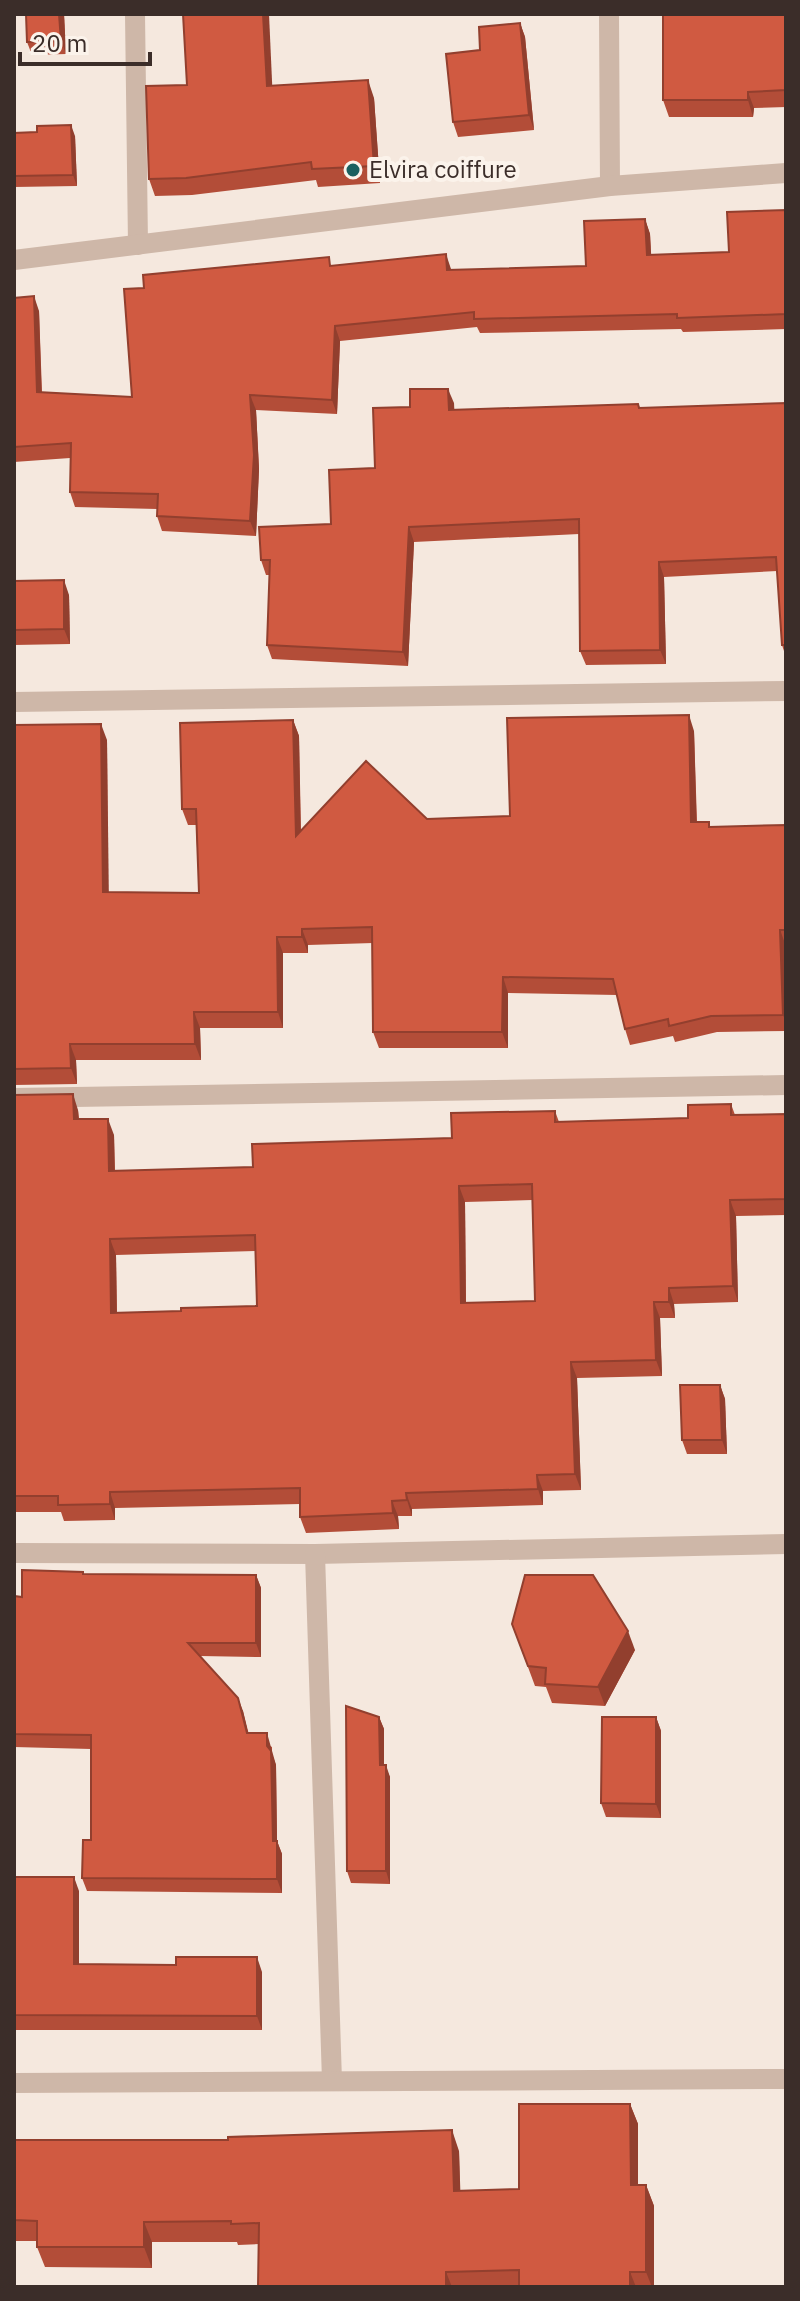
<svg xmlns="http://www.w3.org/2000/svg" width="800" height="2301" viewBox="0 0 800 2301" font-family="'IBM Plex Sans',sans-serif">
<rect width="100%" height="100%" fill="#f5e8de"/>
<g fill="none" stroke-linecap="round" stroke-linejoin="round">
<g stroke="#ceb7a8" stroke-width="20">
<polyline points="135,14 138,245"/>
<polyline points="609,14 610,186"/>
<polyline points="14,260 610,186 786,173"/>
<polyline points="14,702 786,691"/>
<polyline points="14,1098 786,1085"/>
<polyline points="14,1553 315,1554 786,1544"/>
<polyline points="315,1554 332,2081"/>
<polyline points="14,2083 786,2079"/>
</g>
</g>
<g fill="#b34d38" fill-rule="evenodd">
<polygon points="64,14 66,54 32,55 27,42"/>
<polygon points="786,14 786,107 754,108 753,117 669,117 663,100"/>
<polygon points="520,23 525,37 534,130 458,137 453,122 480,50"/>
<polygon points="272,85 374,98 380,183 318,187 316,180 192,195 155,196 149,179"/>
<polygon points="14,133 75,136 77,186 14,187"/>
<polygon points="786,210 786,329 683,332 681,329 480,333 477,327 340,341 337,414 256,410 259,469 256,536 162,531 157,516 157,509 75,507 70,492 70,458 14,462 14,298 39,311 42,392 132,397 144,288 332,266 451,270 586,266 645,219 650,234 651,255 729,252"/>
<polygon points="454,403 454,410 638,404 640,408 786,403 786,657 782,645 777,571 664,577 666,664 586,665 580,651 579,534 414,542 408,666 272,659 267,645 270,575 266,575 261,560 331,524 375,468 410,407"/>
<polygon points="14,581 69,595 70,644 14,645"/>
<polygon points="293,720 299,736 301,830 427,819 510,816 694,731 697,822 710,827 786,825 786,1031 717,1032 675,1042 673,1036 630,1045 625,1029 617,995 508,993 508,1048 379,1048 373,1032 373,943 308,945 308,953 283,953 283,1028 200,1028 201,1060 76,1060 77,1084 14,1085 14,725 107,740 108,892 199,893 196,825 188,825 182,809"/>
<path d="M14,1095L78,1110L79,1119L114,1135L115,1171L253,1167L452,1138L555,1111L559,1122L688,1118L731,1104L735,1115L786,1114V1215L736,1216L738,1302L674,1304L675,1318H660L662,1376L577,1378L581,1490L543,1491V1505L412,1509V1516H398L399,1529L306,1533L300,1517V1504L115,1508V1520L64,1521L61,1512H14ZM532,1200L535,1301L466,1303L465,1202ZM255,1251L257,1306L181,1311L117,1313L116,1255Z"/>
<polygon points="720,1385 725,1399 727,1454 687,1454 682,1440"/>
<polygon points="83,1572 84,1574 256,1575 261,1588 261,1657 200,1656 243,1711 248,1733 272,1747 272,1754 276,1765 277,1841 282,1854 282,1893 87,1891 82,1878 91,1840 91,1749 14,1747 14,1596 22,1597"/>
<polygon points="512,1624 635,1650 605,1706 552,1703 546,1687 535,1686"/>
<polygon points="379,1717 384,1729 384,1765 390,1777 390,1884 351,1883 347,1871"/>
<polygon points="656,1717 661,1731 661,1818 606,1817 601,1803"/>
<polygon points="14,1877 79,1891 79,1964 262,1972 262,2030 14,2030"/>
<polygon points="630,2104 638,2124 638,2185 646,2185 654,2206 654,2287 258,2287 259,2244 238,2245 237,2242 152,2242 152,2268 45,2267 37,2247 37,2241 14,2241 14,2140 459,2151 460,2191 519,2189"/>
</g>
<g fill="#923f2e">
<polygon points="59,14 64,14 66,54 61,41"/>
<polygon points="263,14 269,14 273,103 267,86"/>
<polygon points="520,23 525,37 534,130 529,115"/>
<polygon points="368,80 374,98 380,183 374,166"/>
<polygon points="748,92 754,108 753,117 748,100"/>
<polygon points="71,125 75,136 77,186 73,175"/>
<polygon points="645,219 650,234 652,270 647,255"/>
<polygon points="446,254 451,269 453,284 447,270"/>
<polygon points="34,296 39,311 42,406 37,392"/>
<polygon points="335,326 340,341 337,414 332,400"/>
<polygon points="448,389 454,403 455,424 449,410"/>
<polygon points="250,395 256,410 259,469 256,536 250,521"/>
<polygon points="409,527 414,542 408,666 403,652"/>
<polygon points="659,562 664,577 666,664 660,650"/>
<polygon points="64,580 69,595 70,644 64,629"/>
<polygon points="689,715 694,731 697,838 691,822"/>
<polygon points="293,720 299,736 301,852 296,836"/>
<polygon points="101,724 107,740 109,908 103,892"/>
<polygon points="302,929 308,945 308,953 302,937"/>
<polygon points="780,930 786,946 786,1022 783,1015"/>
<polygon points="277,937 283,953 283,1028 278,1012"/>
<polygon points="503,977 508,993 508,1048 502,1032"/>
<polygon points="194,1012 200,1028 201,1060 195,1044"/>
<polygon points="70,1044 76,1060 77,1084 71,1068"/>
<polygon points="73,1094 78,1110 80,1135 74,1119"/>
<polygon points="108,1119 114,1135 115,1187 109,1171"/>
<polygon points="459,1186 465,1202 466,1319 461,1303"/>
<polygon points="730,1200 736,1216 738,1302 733,1286"/>
<polygon points="110,1239 116,1255 117,1329 111,1313"/>
<polygon points="669,1288 674,1304 675,1318 669,1302"/>
<polygon points="654,1302 660,1318 662,1376 656,1360"/>
<polygon points="571,1362 577,1378 581,1490 575,1474"/>
<polygon points="720,1385 725,1399 727,1454 722,1440"/>
<polygon points="537,1475 543,1491 543,1505 538,1489"/>
<polygon points="110,1492 115,1508 115,1520 110,1504"/>
<polygon points="406,1493 412,1509 412,1516 407,1500"/>
<polygon points="392,1501 398,1516 399,1529 393,1513"/>
<polygon points="256,1575 261,1588 261,1657 256,1643"/>
<polygon points="628,1631 635,1650 605,1706 598,1687"/>
<polygon points="238,1698 243,1711 252,1747 247,1733"/>
<polygon points="379,1717 384,1729 384,1777 380,1765"/>
<polygon points="656,1717 661,1731 661,1818 656,1804"/>
<polygon points="267,1733 276,1765 277,1841 282,1854 282,1893 277,1879 273,1841"/>
<polygon points="386,1765 390,1777 390,1884 386,1871"/>
<polygon points="74,1877 79,1891 79,1979 74,1964"/>
<polygon points="257,1957 262,1972 262,2030 257,2016"/>
<polygon points="630,2104 638,2124 638,2206 631,2185"/>
<polygon points="452,2130 459,2151 461,2211 454,2191"/>
<polygon points="646,2185 654,2206 654,2287 652,2287 646,2272"/>
<polygon points="144,2222 152,2242 152,2268 144,2247"/>
<polygon points="446,2272 452,2287 446,2287"/>
<polygon points="630,2272 636,2287 630,2287"/>
</g>
<g fill="#d05a41" stroke="#923f2e" stroke-width="2" fill-rule="evenodd">
<polygon points="26,14 59,14 61,41 27,42"/>
<polygon points="183,14 263,14 267,86 368,80 374,166 312,169 311,162 186,178 149,179 146,86 187,85"/>
<polygon points="663,14 786,14 786,90 748,92 748,100 663,100"/>
<polygon points="520,23 529,115 453,122 446,54 480,50 479,27"/>
<polygon points="71,125 73,175 14,176 14,133 37,132 37,126"/>
<polygon points="786,210 786,314 677,318 677,314 474,319 474,312 335,326 332,400 250,395 254,455 250,521 157,516 158,494 70,492 71,443 14,447 14,298 34,296 37,392 132,397 124,289 144,288 143,275 329,257 330,266 446,254 447,270 586,266 584,221 645,219 647,255 729,252 727,212"/>
<polygon points="410,389 448,389 449,410 638,404 639,408 786,403 786,645 782,645 776,557 659,562 660,650 580,651 579,519 409,527 403,652 267,645 270,560 261,560 259,527 331,524 329,470 375,468 373,408 410,407"/>
<polygon points="64,580 64,629 14,630 14,581"/>
<polygon points="689,715 691,822 709,822 709,827 786,825 786,930 780,930 783,1015 711,1016 669,1026 668,1019 625,1029 613,979 503,977 502,1032 373,1032 372,927 302,929 302,937 277,937 278,1012 194,1012 195,1044 70,1044 71,1068 14,1069 14,725 101,724 103,892 199,893 196,809 182,809 180,723 293,720 296,836 366,761 427,819 510,816 507,718"/>
<path d="M73,1094L74,1119H108L109,1171L253,1167L252,1144L452,1138L451,1113L555,1111V1122L688,1118V1105L731,1104V1115L786,1114V1199L730,1200L733,1286L669,1288V1302H654L656,1360L571,1362L575,1474L537,1475L538,1489L406,1493L407,1500L392,1501L393,1513L300,1517V1488L110,1492V1504L58,1505V1496H14V1095ZM532,1184L535,1301L461,1303L459,1186ZM255,1235L257,1306L181,1308V1311L111,1313L110,1239Z"/>
<polygon points="680,1385 720,1385 722,1440 682,1440"/>
<polygon points="22,1570 83,1572 83,1574 256,1575 256,1643 188,1643 238,1698 247,1733 267,1733 267,1746 271,1751 273,1841 277,1841 277,1879 82,1878 83,1840 91,1840 91,1735 14,1734 14,1596 22,1597"/>
<polygon points="525,1575 593,1575 628,1631 598,1687 545,1684 546,1668 528,1666 512,1624"/>
<polygon points="346,1706 379,1717 380,1765 386,1765 386,1871 347,1871"/>
<polygon points="602,1717 656,1717 656,1804 601,1803"/>
<polygon points="14,1877 74,1877 74,1964 176,1965 176,1957 257,1957 257,2016 14,2015"/>
<polygon points="519,2104 630,2104 631,2185 646,2185 646,2272 630,2272 630,2287 519,2287 519,2270 446,2272 446,2287 258,2287 259,2223 231,2224 231,2221 144,2222 144,2247 37,2247 37,2221 14,2220 14,2140 228,2140 228,2137 452,2130 454,2191 519,2189"/>
</g>
<circle fill="#1a6060" stroke="#fbf3eb" stroke-width="3" cx="353" cy="170" r="8"/>
<g text-anchor="middle" stroke-width="8" stroke-linejoin="round" paint-order="stroke">
<g font-size="24" fill="#3b2d29" stroke="#fbf3eb" text-anchor="start">
<text x="369" y="178">Elvira coiffure</text>
</g>
</g>
<rect width="800" height="2301" fill="none" stroke="#3b2d29" stroke-width="32"/>
<path d="M20 52v12h130v-12" fill="none" stroke="#3b2d29" stroke-width="4"/>
<text x="32" y="52" font-size="24" fill="#3b2d29" stroke="#fbf3eb" stroke-width="6" paint-order="stroke">20 m</text>
</svg>
